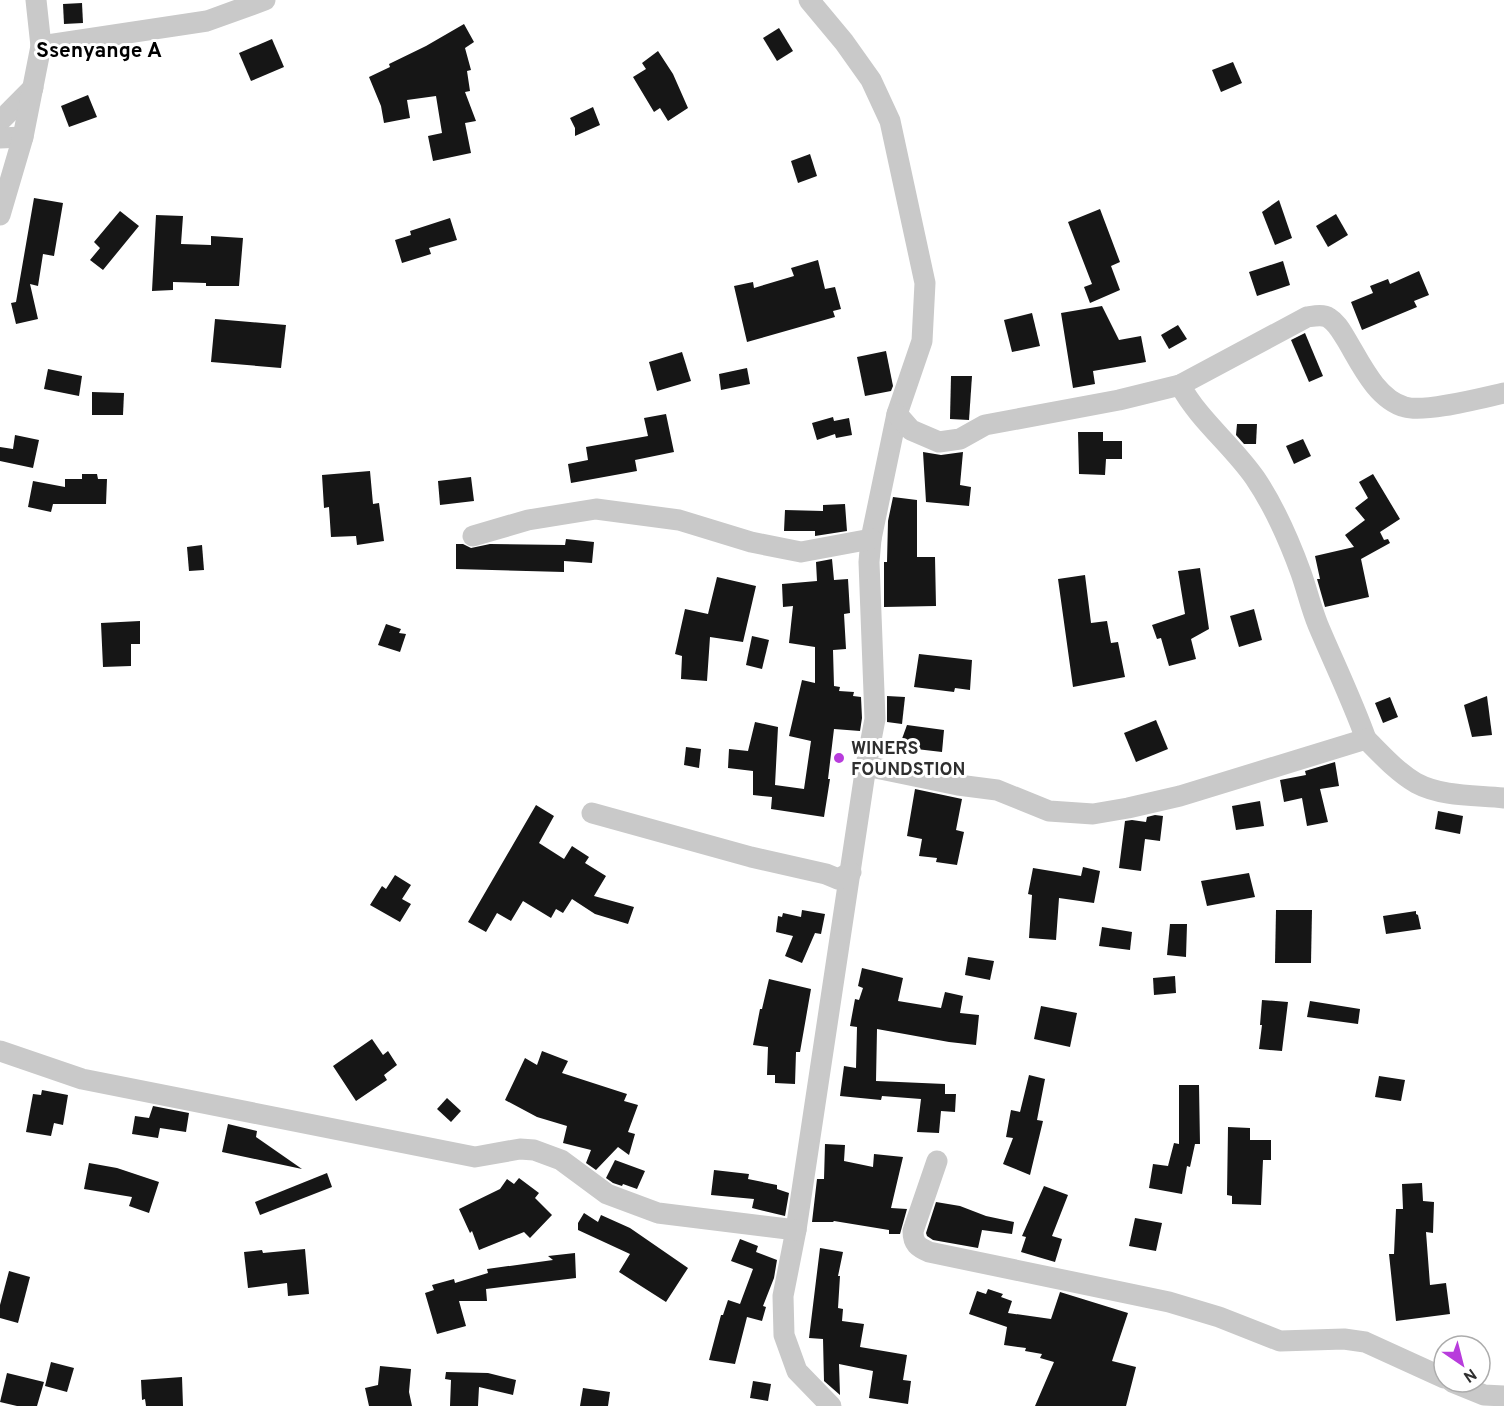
<svg xmlns="http://www.w3.org/2000/svg" width="1504" height="1406" viewBox="0 0 1504 1406" font-family="Overpass,sans-serif">
<rect width="100%" height="100%" fill="#fff"/>
<g fill="#161616">
<polygon points="82,3 83,23 64,24 63,4"/>
<polygon points="464,24 474,42 465,48 471,70 467,71 470,91 465,92 476,121 465,123 471,153 433,161 428,136 442,133 436,96 407,100 410,118 384,123 381,106 369,77 390,67 389,64 426,46"/>
<polygon points="779,28 793,51 777,61 763,38"/>
<polygon points="272,39 284,67 251,81 239,53"/>
<polygon points="658,51 673,74 688,108 668,121 660,108 654,112 633,77 646,69 642,63"/>
<polygon points="1233,62 1242,83 1221,92 1212,70"/>
<polygon points="88,95 97,117 69,127 61,106"/>
<polygon points="593,107 600,125 575,136 575,128 570,118"/>
<polygon points="810,154 817,176 798,183 791,161"/>
<polygon points="34,198 63,203 54,256 43,254 38,286 30,284 38,319 16,324 11,303 16,302"/>
<polygon points="1279,200 1292,238 1275,245 1262,212"/>
<polygon points="1100,209 1120,262 1111,266 1120,290 1090,303 1084,287 1092,284 1068,222"/>
<polygon points="120,211 139,226 103,270 90,260 100,248 94,242"/>
<polygon points="1336,214 1348,235 1328,247 1316,226"/>
<polygon points="156,215 183,216 181,244 211,245 211,236 243,238 239,286 206,286 206,283 173,282 173,290 152,291"/>
<polygon points="450,218 457,240 429,248 431,254 402,263 395,240 411,235 410,231"/>
<polygon points="818,260 825,289 835,287 841,309 833,311 835,317 747,342 734,286 753,282 754,288 794,276 791,268"/>
<polygon points="1283,261 1290,285 1257,296 1249,272"/>
<polygon points="1419,271 1429,295 1414,301 1417,307 1362,330 1351,302 1373,293 1370,286 1388,279 1390,284"/>
<polygon points="1102,306 1119,340 1141,336 1146,362 1093,371 1095,384 1073,388 1061,313"/>
<polygon points="1032,313 1040,346 1012,352 1004,320"/>
<polygon points="215,319 286,325 281,368 211,362"/>
<polygon points="1178,325 1187,339 1169,349 1161,335"/>
<polygon points="1305,333 1323,376 1309,382 1291,340"/>
<polygon points="886,351 893,386 891,391 865,396 857,357"/>
<polygon points="682,352 691,381 657,391 649,362"/>
<polygon points="747,368 750,384 721,390 719,374"/>
<polygon points="48,369 82,376 79,396 44,389"/>
<polygon points="951,376 972,376 969,420 950,419"/>
<polygon points="92,392 124,393 123,415 92,415"/>
<polygon points="666,414 674,452 635,460 637,471 571,483 568,464 588,460 586,447 648,436 644,418"/>
<polygon points="833,417 834,421 849,418 852,435 836,438 835,434 817,440 812,423"/>
<polygon points="1237,424 1257,424 1256,444 1244,444 1236,435"/>
<polygon points="1078,432 1103,432 1103,441 1122,441 1122,459 1106,459 1105,475 1079,474"/>
<polygon points="15,435 39,440 33,468 0,461 0,447 13,449"/>
<polygon points="1303,439 1311,456 1294,464 1286,446"/>
<polygon points="923,452 941,455 963,452 960,485 971,487 969,506 926,502"/>
<polygon points="370,471 373,504 379,503 384,541 357,545 356,536 331,537 329,507 324,508 322,475"/>
<polygon points="82,474 97,474 98,479 107,479 106,504 53,504 51,512 28,507 33,481 65,487 65,479 82,479"/>
<polygon points="1373,474 1400,519 1380,532 1384,540 1388,539 1390,543 1361,559 1369,597 1325,607 1317,579 1320,579 1315,556 1354,547 1345,535 1365,520 1355,508 1368,498 1359,482"/>
<polygon points="471,477 474,501 440,505 438,481"/>
<polygon points="893,497 917,500 917,557 935,557 936,606 884,607 884,562 887,562 888,521"/>
<polygon points="845,504 847,531 815,536 815,531 784,531 785,510 823,511 823,505"/>
<polygon points="566,539 594,542 592,563 564,561 564,572 456,569 456,544 463,544 471,548 490,544 565,545"/>
<polygon points="202,545 204,570 189,571 187,547"/>
<polygon points="832,559 834,580 848,579 850,613 844,614 846,649 833,650 834,686 840,687 839,691 854,692 853,696 861,697 862,718 860,731 834,729 828,779 830,779 824,817 771,809 772,797 753,795 753,771 728,768 729,749 748,751 755,722 778,727 775,785 804,789 811,741 789,736 802,680 815,683 815,647 789,643 793,606 783,607 782,584 817,581 816,562"/>
<polygon points="1200,568 1209,629 1191,639 1196,659 1169,666 1161,638 1157,639 1152,625 1185,614 1178,571"/>
<polygon points="1085,575 1091,623 1107,621 1111,643 1118,642 1125,677 1073,687 1058,579"/>
<polygon points="717,577 756,586 743,642 710,637 707,681 681,679 682,656 675,654 685,609 708,614"/>
<polygon points="1254,609 1262,640 1239,647 1230,616"/>
<polygon points="140,621 140,644 131,644 131,666 103,667 101,623"/>
<polygon points="386,624 401,629 399,633 406,634 400,652 378,645"/>
<polygon points="752,636 769,640 762,669 746,665"/>
<polygon points="919,654 972,660 970,690 955,688 954,692 914,687"/>
<polygon points="887,696 905,697 902,724 887,722"/>
<polygon points="1487,696 1492,735 1472,737 1464,705"/>
<polygon points="1390,697 1398,717 1383,723 1375,703"/>
<polygon points="1156,720 1168,749 1136,762 1124,733"/>
<polygon points="907,725 944,730 942,752 899,747"/>
<polygon points="686,747 701,749 699,768 684,765"/>
<polygon points="1335,762 1339,786 1320,789 1328,822 1307,826 1302,798 1284,802 1280,780 1306,775 1305,771"/>
<polygon points="915,789 962,799 956,830 964,832 957,865 936,862 937,858 919,856 922,839 907,836"/>
<polygon points="1260,801 1264,826 1236,830 1232,806"/>
<polygon points="536,805 554,816 539,843 564,859 572,846 589,857 585,863 606,876 594,896 634,907 628,924 595,914 572,899 563,913 556,909 551,918 523,901 511,921 497,913 486,932 468,922"/>
<polygon points="1438,811 1463,816 1460,834 1435,829"/>
<polygon points="1155,815 1163,816 1160,841 1145,839 1141,871 1119,868 1125,821 1132,820 1146,822 1147,817"/>
<polygon points="1083,867 1100,871 1094,903 1059,898 1056,940 1029,938 1032,895 1028,894 1033,868 1081,876"/>
<polygon points="1249,873 1255,897 1207,906 1201,881"/>
<polygon points="395,875 411,885 402,899 411,904 400,922 370,905 382,886 386,889"/>
<polygon points="802,910 825,914 821,934 815,933 802,963 785,956 793,936 776,932 778,916 782,917 783,913 801,917"/>
<polygon points="1276,910 1312,910 1311,963 1275,963"/>
<polygon points="1416,911 1416,914 1418,915 1421,929 1386,934 1383,916"/>
<polygon points="1170,924 1187,924 1186,957 1167,955"/>
<polygon points="1102,927 1132,932 1130,950 1099,946"/>
<polygon points="968,957 994,961 990,980 965,975"/>
<polygon points="862,968 903,978 898,1001 941,1008 945,992 963,996 960,1013 979,1015 976,1045 949,1042 877,1029 876,1081 945,1084 945,1094 956,1094 955,1112 941,1111 939,1133 917,1132 921,1099 882,1096 881,1100 840,1096 844,1066 856,1068 857,1027 850,1026 855,999 859,1000 863,988 858,986"/>
<polygon points="1175,976 1176,993 1154,995 1153,978"/>
<polygon points="769,979 811,989 800,1052 796,1052 795,1084 775,1083 775,1075 767,1075 768,1047 753,1045 760,1009 762,1009"/>
<polygon points="1262,1000 1288,1002 1282,1051 1259,1049 1262,1025 1260,1025"/>
<polygon points="1310,1001 1360,1009 1358,1024 1307,1017"/>
<polygon points="1041,1006 1077,1013 1070,1047 1034,1039"/>
<polygon points="372,1039 383,1055 388,1051 397,1065 384,1075 387,1080 356,1101 333,1066"/>
<polygon points="542,1051 568,1061 562,1073 627,1094 624,1101 638,1105 628,1132 635,1134 629,1155 618,1147 596,1170 586,1163 591,1150 563,1143 567,1126 537,1117 505,1100 525,1058 537,1065"/>
<polygon points="1029,1075 1045,1079 1037,1120 1043,1121 1030,1175 1003,1164 1013,1138 1006,1137 1011,1110 1020,1112"/>
<polygon points="1379,1076 1405,1080 1401,1101 1375,1097"/>
<polygon points="1179,1085 1199,1085 1200,1144 1195,1144 1190,1167 1187,1166 1182,1194 1149,1188 1153,1164 1168,1166 1174,1143 1179,1144"/>
<polygon points="42,1090 68,1095 63,1125 54,1123 51,1136 26,1132 33,1094 41,1095"/>
<polygon points="447,1098 461,1111 451,1122 437,1109"/>
<polygon points="153,1106 189,1113 186,1132 160,1128 158,1138 132,1134 135,1116 149,1118"/>
<polygon points="228,1124 257,1131 256,1137 302,1169 222,1152"/>
<polygon points="1228,1127 1250,1128 1250,1140 1271,1140 1271,1160 1263,1160 1261,1205 1232,1204 1232,1196 1227,1195"/>
<polygon points="825,1144 845,1145 844,1161 873,1167 874,1154 903,1157 891,1208 907,1209 900,1234 889,1234 889,1230 834,1221 833,1222 812,1222 817,1179 824,1179"/>
<polygon points="615,1160 645,1171 637,1189 623,1184 622,1186 613,1183 606,1178"/>
<polygon points="89,1163 117,1168 159,1182 149,1213 129,1206 132,1197 84,1189"/>
<polygon points="714,1170 749,1174 748,1179 777,1185 777,1189 789,1193 785,1216 752,1208 754,1199 711,1195"/>
<polygon points="327,1173 332,1187 260,1215 255,1202"/>
<polygon points="519,1178 539,1193 535,1198 552,1215 530,1238 524,1232 479,1250 472,1231 470,1233 459,1209 500,1189 507,1179 514,1184"/>
<polygon points="1422,1183 1423,1201 1434,1202 1433,1233 1426,1232 1430,1285 1446,1283 1450,1314 1396,1321 1389,1254 1394,1254 1396,1209 1403,1209 1402,1184"/>
<polygon points="1044,1186 1068,1195 1052,1236 1062,1239 1055,1262 1021,1252 1026,1237 1022,1236"/>
<polygon points="936,1202 960,1206 986,1216 1014,1222 1012,1234 982,1230 978,1248 933,1240 927,1236 926,1233"/>
<polygon points="584,1213 598,1222 601,1215 630,1228 688,1268 666,1302 619,1272 630,1254 578,1230 578,1223"/>
<polygon points="1135,1218 1162,1223 1156,1251 1129,1246"/>
<polygon points="740,1239 758,1246 756,1252 777,1260 774,1278 763,1306 766,1307 762,1321 747,1317 735,1364 709,1360 721,1315 723,1315 728,1300 740,1304 753,1269 731,1261"/>
<polygon points="820,1248 843,1252 838,1276 840,1276 838,1308 843,1309 842,1321 864,1324 860,1347 907,1355 903,1380 911,1381 908,1404 869,1398 873,1371 839,1364 840,1395 824,1381 823,1339 809,1338"/>
<polygon points="305,1249 309,1294 288,1296 287,1283 248,1288 244,1252 262,1250 263,1253"/>
<polygon points="575,1253 576,1278 486,1289 487,1301 459,1301 466,1326 437,1334 425,1293 434,1290 432,1285 454,1279 455,1283 488,1273 487,1269 553,1260 548,1256"/>
<polygon points="9,1271 30,1277 18,1323 0,1318 0,1305"/>
<polygon points="988,1289 1003,1294 1001,1297 1012,1301 1008,1313 1051,1319 1060,1292 1128,1313 1112,1361 1136,1367 1126,1406 1035,1406 1054,1362 1040,1358 1042,1354 1025,1351 1026,1348 1004,1345 1007,1327 969,1314 977,1291 986,1294"/>
<polygon points="51,1362 74,1368 67,1392 45,1386"/>
<polygon points="380,1366 411,1369 409,1392 412,1406 369,1406 365,1388 378,1385"/>
<polygon points="446,1372 488,1373 516,1380 513,1395 479,1387 478,1406 450,1406 451,1380 445,1379"/>
<polygon points="7,1373 44,1382 37,1406 17,1406 0,1402"/>
<polygon points="182,1377 183,1406 146,1406 145,1399 142,1400 141,1380"/>
<polygon points="753,1381 771,1384 768,1401 750,1398"/>
<polygon points="583,1388 610,1392 608,1406 580,1406"/>
</g>
<g fill="none" stroke-linecap="round" stroke-linejoin="round">
<g stroke="#c9c9c9" stroke-width="21">
<polyline points="809,0 844,42 871,80 890,121 925,283 922,341 897,414 871,539 869,562 875,719 866,766 796,1230 783,1296 784,1335 797,1371 831,1406"/>
<polyline points="41,46 207,21 265,0"/>
<polyline points="0,121 33,88"/>
<polyline points="0,138 23,137"/>
<polyline points="0,215 23,137 41,46 36,0"/>
<polyline points="897,414 911,430 939,442 960,439 985,425 1119,400 1180,385"/>
<polyline points="473,536 528,520 596,509 679,520 751,542 801,552 871,539"/>
<path d="M1366,739C1352,700 1334,663 1318,625C1311,608 1307,590 1301,573C1289,540 1274,506 1255,478C1232,445 1199,420 1180,385L1307,317C1314,316 1323,314 1329,318C1337,323 1341,331 1346,339C1360,362 1376,399 1405,407C1425,413 1481,398 1504,393"/>
<path d="M866,766L958,785L997,790L1049,811L1093,814L1128,808L1180,796L1366,739C1381,754 1397,772 1416,783C1442,797 1476,795 1504,798"/>
<polyline points="592,813 751,857 826,874 838,879 851,872"/>
<polyline points="0,1051 82,1079 475,1157 520,1149 534,1150 561,1160 607,1194 658,1213 796,1230"/>
<path d="M937,1161L913,1231C913,1244 918,1247 929,1252L1169,1302L1219,1317L1280,1341L1344,1339L1365,1342L1444,1378"/>
<polyline points="1452,1382 1484,1395 1504,1396"/>
</g>
</g>
<circle fill="#b83cdc" stroke="#fff" stroke-width="2" cx="839" cy="758" r="6"/>
<g text-anchor="middle" stroke-width="6" stroke-linejoin="round" paint-order="stroke">
<g font-size="18" font-weight="bold" fill="#2f2f2f" stroke="#fff" text-anchor="start">
<text x="851" y="754">WINERS<tspan x="851" dy="21">FOUNDSTION</tspan></text>
</g>
<g font-size="21" font-weight="bold" fill="#000" stroke="#fff">
<text x="99" y="57">Ssenyange A</text>
</g>
</g>
<g transform="translate(1462 1364) rotate(145)"><circle r="28" fill="#ffffff" stroke="#acacac" stroke-width="1.5"/>
<path d="M0-4.5L10 22L0 15L-10 22Z" fill="#b83cdc"/>
<text y="-9" font-size="16" font-weight="bold" text-anchor="middle" fill="#2f2f2f">N</text>
</g>
</svg>
